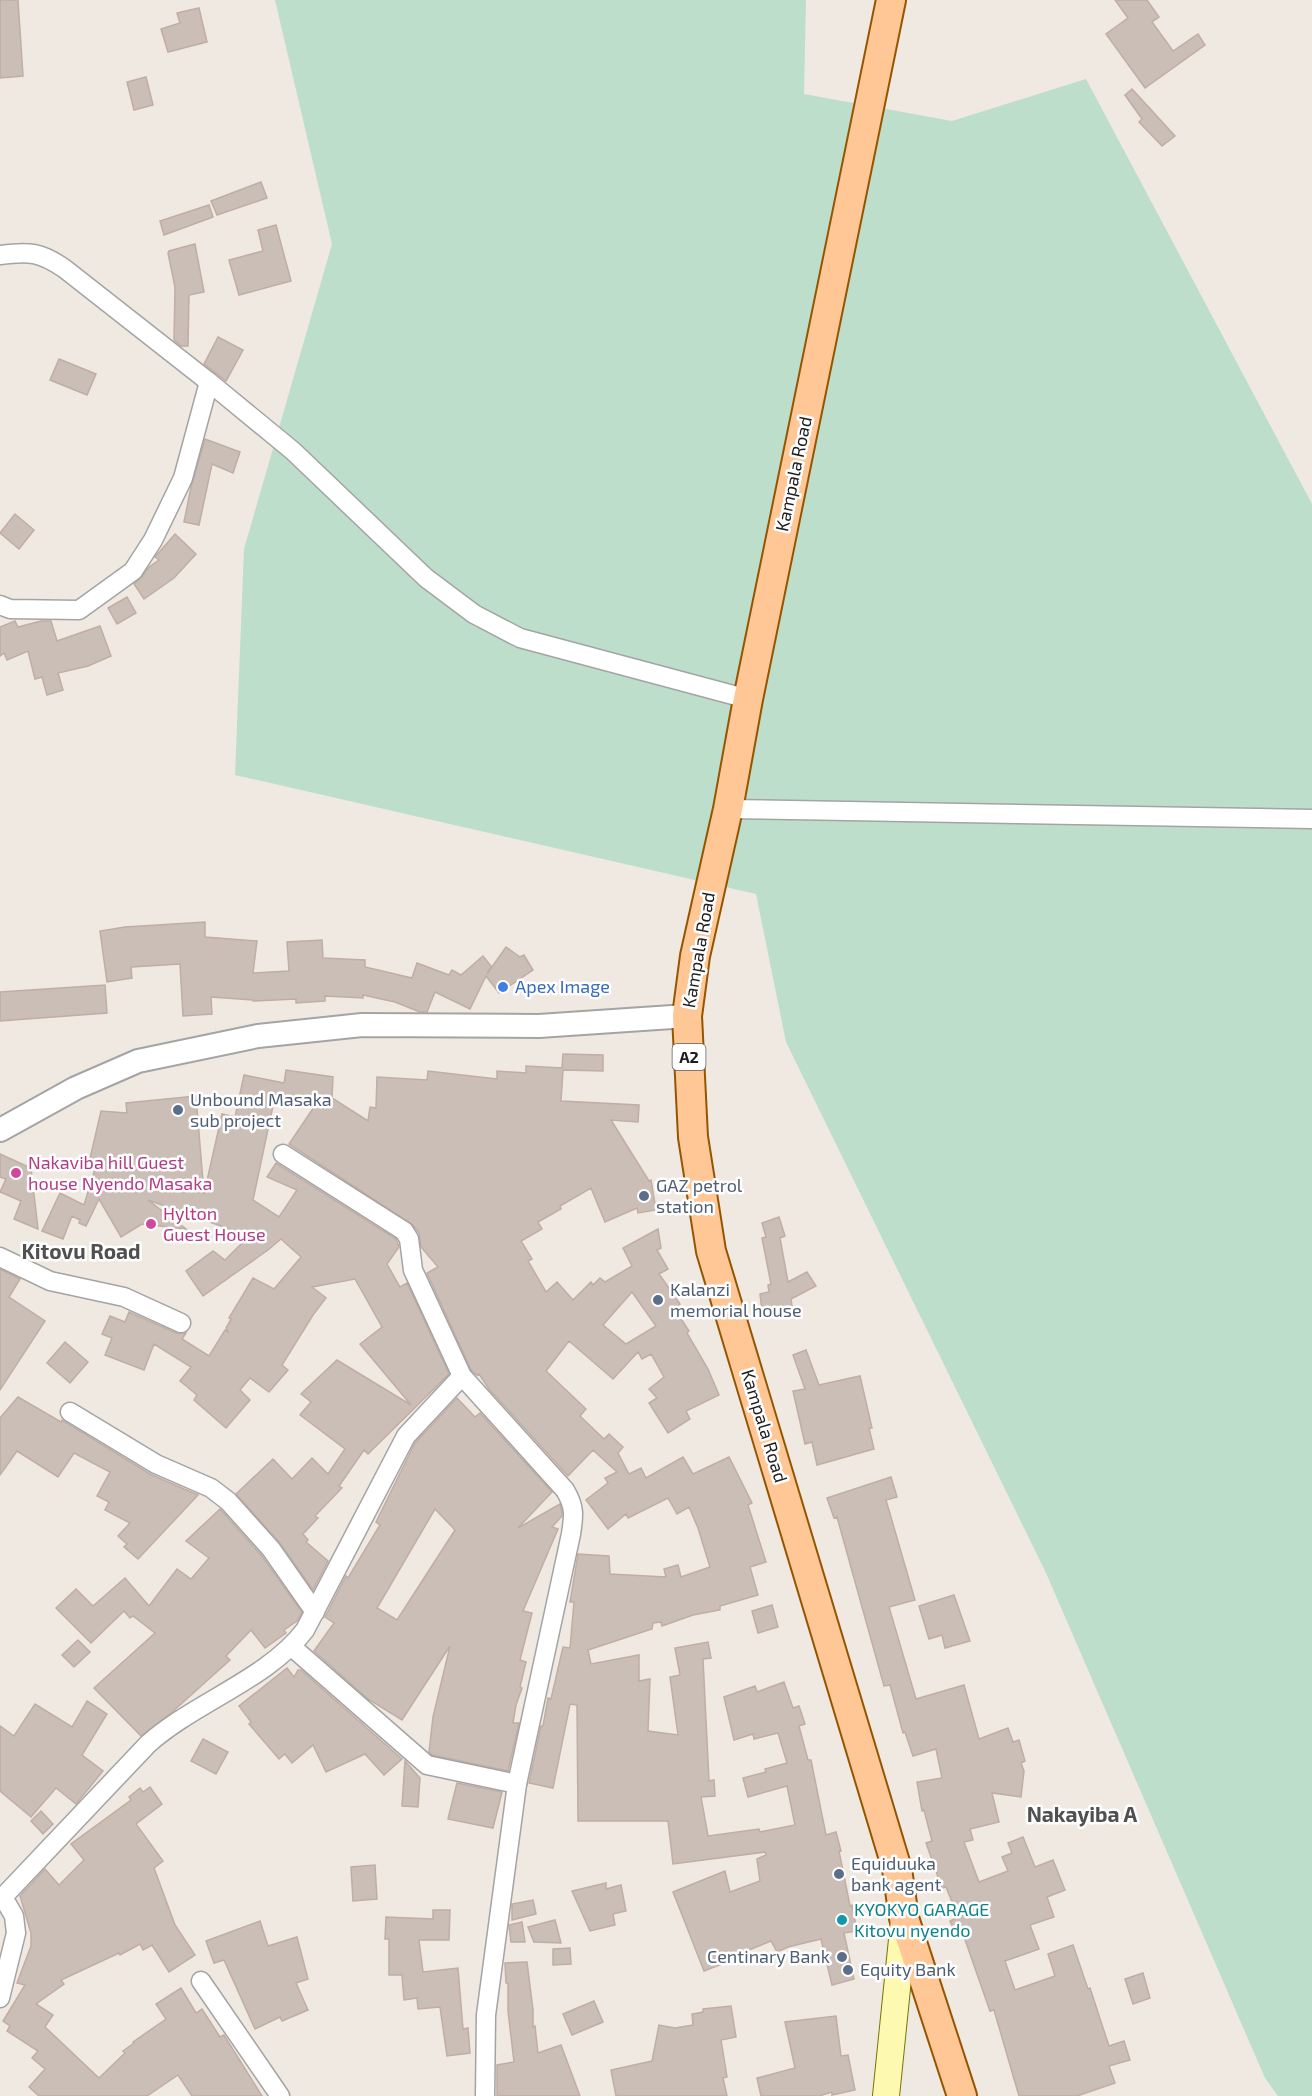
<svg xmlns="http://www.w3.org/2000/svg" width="1312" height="2096" viewBox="0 0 1312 2096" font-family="'Exo 2',sans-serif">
<rect width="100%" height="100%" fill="#efe9e1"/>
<polygon fill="#bddecb" points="275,0 806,0 804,94 952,121 1086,79 1312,504 1312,2096 1278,2096 1265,2078 1046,1573 786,1042 756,894 235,775 244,549 332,244"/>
<g fill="#cbbeb7" stroke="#c1ada3" stroke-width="1.5" fill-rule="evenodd">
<polygon points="0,0 18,0 23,76 0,78"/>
<polygon points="1115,0 1147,0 1159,17 1152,22 1173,51 1198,34 1205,45 1145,88 1106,34 1128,18"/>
<polygon points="199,8 207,42 168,52 161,29 180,23 177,13"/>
<polygon points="146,77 153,105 134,110 127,82"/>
<polygon points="1132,89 1175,136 1162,146 1139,122 1142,119 1125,95"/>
<polygon points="261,182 267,198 217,215 211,201"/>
<polygon points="209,205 213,217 164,235 160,221"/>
<polygon points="276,225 291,281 239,295 229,260 263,251 258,230"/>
<polygon points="195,244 204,292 189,295 188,346 181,346 174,340 175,287 168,253 169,251"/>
<polygon points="218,337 243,350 226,381 204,364"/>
<polygon points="59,359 96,374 87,395 50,380"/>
<polygon points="205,439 240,452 233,473 212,464 199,525 184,522 191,487"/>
<polygon points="15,514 34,530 19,549 0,533"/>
<polygon points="175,534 196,554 174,578 144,599 134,584 142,577 149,567 159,560 155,557"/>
<polygon points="127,597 136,613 117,624 108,608"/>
<polygon points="15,621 18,627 41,621 51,621 57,641 100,626 111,656 88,666 58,673 63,690 47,695 42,677 35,679 28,651 7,660 4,653 0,656 0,627"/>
<polygon points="205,922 205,937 257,941 253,973 289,971 287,942 322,940 323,958 365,960 365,967 412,978 417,963 449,975 452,970 461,975 483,956 491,966 487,974 506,947 520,957 524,955 533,970 499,993 486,976 470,1009 435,992 427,1012 420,1012 395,1002 363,995 363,998 325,996 325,1001 296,1003 296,999 253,1001 253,1000 211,997 212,1014 183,1016 180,964 131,967 132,978 107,982 100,931 125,927"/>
<polygon points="105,985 107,1013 0,1021 0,992"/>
<path d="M563,1054L603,1055V1071L563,1070L561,1101L639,1105L638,1122L611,1120L649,1181L651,1180L656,1210L638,1213L637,1208L605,1222L591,1188L560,1206L561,1209L538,1222L542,1229L521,1241L532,1259L528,1261L546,1292L557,1282L573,1300L591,1282L593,1285L600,1278L605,1282L632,1266L623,1248L658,1229L661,1248L657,1250L668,1269L659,1274L680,1304L674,1308L689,1331L687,1333L708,1369L719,1395L686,1411L690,1419L668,1433L649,1403L657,1398L649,1389L664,1377L651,1354L642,1359L638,1352L613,1379L569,1341L546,1371L586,1409L580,1416L604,1439L609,1434L623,1447L618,1453L629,1474L641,1468L646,1478L683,1457L693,1474L729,1457L752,1503L748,1505L766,1562L750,1567L758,1595L720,1606V1610L693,1615L662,1626L661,1622L653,1623L652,1629L588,1650L591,1664L639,1655V1681L650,1679L648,1731L678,1735L670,1677L680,1675L675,1648L708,1642L711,1658L703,1659L709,1781L714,1780L715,1796L701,1797L708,1836L759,1829L760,1832L795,1825L787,1786L748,1797L743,1778L766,1772L765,1769L787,1763L778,1733L754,1739L753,1734L734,1740L724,1697L755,1686L757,1692L784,1682L793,1708L799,1706L805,1724L799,1726L808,1760H811L826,1835L836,1832L841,1851H839L850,1906L852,1905L857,1931L844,1933L854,1979L832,1985L821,1939L788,1947L777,1952L771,1941L734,1956L735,1959L704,1971L673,1892L725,1871L730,1892L760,1881L757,1859L766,1855L765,1852L673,1864L668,1821H578L577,1705L570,1704L553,1788L529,1783L541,1726H543L548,1698L551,1699L563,1647L570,1648L574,1602H570L578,1554L609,1556L610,1574L666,1577L664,1569L678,1565L681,1577L710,1567L698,1528L689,1507L677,1514L668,1498L628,1518L626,1514L608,1529L586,1500L608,1483L605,1478L617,1472L593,1450L568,1476L489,1389L479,1374L477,1375L471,1370L427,1273L438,1267L421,1247L419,1233L413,1225L289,1144L314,1107L274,1101L253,1200L279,1217L297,1190L267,1177L276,1163L396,1239L399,1247L387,1264L400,1287L407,1283L449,1374L368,1454L364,1450L339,1486L342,1488L315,1516L318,1518L303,1534L308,1540L306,1542L328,1561L313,1590L279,1542L236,1494L273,1459L292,1479L312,1458L328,1474L345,1449L300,1415L311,1402L301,1394L337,1360L411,1405L360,1344L382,1327L355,1279L312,1287L326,1298L313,1315L282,1365L288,1370L269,1392L250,1378L240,1390L250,1400L226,1428L194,1400L197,1395L180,1381L191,1367L154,1344L144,1370L105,1355L112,1338L102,1334L110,1316L125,1322L129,1312L176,1333H186L182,1339L209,1356L225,1330L228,1332L226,1328L231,1319L229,1318L253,1278L274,1289L301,1257L281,1239L268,1250L203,1296L186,1271L213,1251L225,1260L249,1236L148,1200L186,1229L142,1224L121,1237L99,1199L86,1226L79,1223L80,1220L72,1216L63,1239L42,1231L60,1193L84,1205L95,1169L88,1167L101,1111L127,1113L126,1103L196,1096L204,1194L222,1114L235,1117L244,1075L284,1083L286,1070L333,1077L332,1098L368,1121L370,1107L376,1108L377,1077L427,1080L428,1071L497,1079V1071L526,1073V1066L562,1068ZM632,1292L656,1326L626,1344L603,1325Z"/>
<polygon points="0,1154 31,1168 38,1229 14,1219 21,1201 0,1192 6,1179 0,1177"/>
<polygon points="779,1217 785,1236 780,1238 788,1282 807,1272 816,1286 791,1299 792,1306 762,1311 760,1294 769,1292 768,1285 771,1284 762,1238 766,1237 762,1223"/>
<polygon points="0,1269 20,1279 9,1297 45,1321 0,1390"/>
<polygon points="65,1342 88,1362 70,1383 47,1363"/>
<polygon points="806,1350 819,1385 860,1376 872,1428 869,1428 874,1449 817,1465 812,1442 805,1444 793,1391 805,1389 793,1355"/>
<polygon points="18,1397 61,1422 62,1420 150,1474 198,1495 138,1559 124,1547 127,1544 118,1536 130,1523 105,1510 109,1502 97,1496 110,1472 74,1453 58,1477 17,1451 0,1475 0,1418"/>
<path d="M457,1398L475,1417L480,1413L552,1492L518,1528L560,1504L562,1512V1516L552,1527L558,1529L523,1611L532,1613L520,1660L526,1662L520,1687L522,1688L516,1705L513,1723H519L508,1771L432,1755L429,1752L433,1717L450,1646L402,1720L368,1699L314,1651L334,1623L325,1617L326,1615L346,1576L348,1578L380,1525L376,1522L415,1443ZM435,1509L455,1530L397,1620L377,1608Z"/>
<polygon points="891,1477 897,1497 886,1500 915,1600 889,1607 916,1699 964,1685 979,1739 1008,1728 1013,1742 1019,1740 1025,1761 1021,1763 1024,1771 1021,1797 992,1793 999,1822 970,1829 973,1840 964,1842 979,1882 1008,1871 1002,1857 1012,1853 1008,1843 1023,1837 1035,1867 1053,1860 1065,1890 1047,1897 1054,1917 1030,1925 1039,1949 1005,1961 1015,1990 1055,1976 1048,1954 1073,1945 1088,1989 1090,1988 1109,2046 1124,2041 1130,2060 1109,2066 1115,2083 1077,2096 1019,2096 994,2010 990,2011 963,1934 957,1936 950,1921 958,1917 946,1887 942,1888 926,1843 932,1841 924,1810 922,1811 917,1782 942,1778 936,1749 913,1756 905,1732 903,1733 890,1685 884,1686 837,1517 834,1518 827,1498"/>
<polygon points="220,1509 262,1556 302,1612 297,1621 284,1630 286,1633 265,1648 251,1630 226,1656 230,1660 170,1714 141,1736 94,1688 155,1633 133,1616 130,1618 124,1611 91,1643 56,1608 76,1589 93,1606 125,1578 149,1606 177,1569 191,1579 209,1558 186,1541"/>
<polygon points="954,1595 970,1641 945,1648 942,1635 929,1639 919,1606"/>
<polygon points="772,1605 778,1627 758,1633 752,1611"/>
<polygon points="78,1640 90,1652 74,1667 62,1655"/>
<polygon points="287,1668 294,1677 298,1670 301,1670 402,1759 384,1775 365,1754 326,1772 313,1745 292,1763 285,1754 279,1759 249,1724 251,1722 239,1706"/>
<polygon points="87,1701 107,1714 82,1755 103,1771 76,1804 56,1788 31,1817 0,1791 0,1726 14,1736 35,1704 72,1727"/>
<polygon points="203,1739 228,1752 216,1774 191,1761"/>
<polygon points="405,1761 420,1778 418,1807 402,1806"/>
<polygon points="457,1783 502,1792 493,1828 448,1819"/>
<polygon points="150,1787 162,1804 136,1824 163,1861 154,1868 175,1925 195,1955 169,1972 152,1945 143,1950 140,1944 120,1955 119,1953 61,1980 64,1984 36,2004 53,2015 45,2027 99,2078 125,2053 123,2051 134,2043 133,2042 166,2019 156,2004 181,1988 196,2013 202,2009 220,2037 224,2035 262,2096 192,2096 178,2075 147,2096 39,2096 29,2087 45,2069 32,2058 38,2051 7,2031 10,2026 3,2021 25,1985 17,1983 31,1946 31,1933 20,1896 45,1869 59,1885 84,1860 71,1844 131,1800 129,1797 140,1788 143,1792"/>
<polygon points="41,1811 53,1824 43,1834 31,1821"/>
<polygon points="375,1865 377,1899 353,1901 351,1867"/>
<polygon points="606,1883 606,1889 621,1885 626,1911 613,1914 615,1925 590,1931 572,1891"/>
<polygon points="533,1900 536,1914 512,1920 512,1904"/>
<polygon points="433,1910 450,1910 449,1940 419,1940 423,1972 458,1968 463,2029 468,2028 470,2053 447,2056 440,2007 418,2009 417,1998 404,2000 402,1975 389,1975 389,1939 385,1939 386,1917 433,1919"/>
<polygon points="555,1920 561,1943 534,1942 528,1927"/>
<polygon points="260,1921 268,1946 297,1937 308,1979 296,1983 308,2010 282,2021 280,2017 255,2029 224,1960 214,1963 206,1941"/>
<polygon points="522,1922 525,1942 511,1942 509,1925"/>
<polygon points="570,1948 571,1964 553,1965 553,1949"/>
<polygon points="527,1962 533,2010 533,2027 535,2026 538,2053 561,2045 580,2096 497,2096 497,2065 514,2062 508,2011 508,1983 506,1983 505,1963"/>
<polygon points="1143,1973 1150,1998 1133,2004 1125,1979"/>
<polygon points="594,2001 603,2022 572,2035 563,2014"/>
<polygon points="731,2006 736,2037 721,2040 727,2077 723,2078 727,2096 616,2096 611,2070 652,2061 659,2025 675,2028 693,2025 692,2014 703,2012 703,2009"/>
<polygon points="836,2016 841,2056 848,2055 855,2090 832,2095 832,2092 819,2096 761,2096 757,2078 795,2068 785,2022"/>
</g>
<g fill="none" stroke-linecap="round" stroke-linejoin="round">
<g stroke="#a4a4a4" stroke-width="21">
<g id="minor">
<path d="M0,255C29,251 41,252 65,269L209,382L293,451L426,578L474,614L520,638L748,699"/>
<polyline points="0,605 10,609 79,610 133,571 153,540 183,478 209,382"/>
<polyline points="728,809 1312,819"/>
<path d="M283,1154L404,1231L409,1239L413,1270L462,1376L565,1490C575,1507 574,1515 571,1534L517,1784L486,2015L485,2096"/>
<polyline points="0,1257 50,1281 124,1297 181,1323"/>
<polyline points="70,1412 156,1464 211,1488 228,1501 271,1549 315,1612"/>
<polyline points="292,1647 427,1765 517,1784"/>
<polyline points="201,1981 280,2096"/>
<path d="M0,1998L16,1933L14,1916L3,1897L148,1744C195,1702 268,1679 305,1630L406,1436L462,1376"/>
</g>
</g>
<g stroke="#a4a4a4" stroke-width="26">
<polyline id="tertiary" points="0,1130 76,1088 138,1061 258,1036 362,1025 539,1026 687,1016"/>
</g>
<g stroke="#767700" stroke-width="28">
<polyline id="secondary" points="886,2096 904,1920"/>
</g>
<g stroke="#955500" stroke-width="32">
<polyline id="primary" points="891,0 748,699 728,809 695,956 687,1016 693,1137 711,1251 897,1869 904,1918 962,2096"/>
</g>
<use href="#minor" stroke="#fff" stroke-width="18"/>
<use href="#tertiary" stroke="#fff" stroke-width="22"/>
<use href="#secondary" stroke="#fdf9b1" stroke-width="26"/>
<use href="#primary" stroke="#ffc796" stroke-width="28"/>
</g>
<circle fill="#3f7fe0" stroke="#fff" stroke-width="2" cx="503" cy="987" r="6"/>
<g fill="#5c6f8a" stroke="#fff" stroke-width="2">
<circle cx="178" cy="1110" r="6"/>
<circle cx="644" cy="1196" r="6"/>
<circle cx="658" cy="1300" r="6"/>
<circle cx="839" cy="1874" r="6"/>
<circle cx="842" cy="1957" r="6"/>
<circle cx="848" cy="1970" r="6"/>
</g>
<g fill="#d1479c" stroke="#fff" stroke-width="2">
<circle cx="16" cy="1173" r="6"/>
<circle cx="151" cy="1224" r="6"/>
</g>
<circle fill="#0f9aa8" stroke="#fff" stroke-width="2" cx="842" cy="1920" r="6"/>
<g text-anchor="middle" stroke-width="5" stroke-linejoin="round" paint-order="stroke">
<rect fill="#fff" stroke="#616161" stroke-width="1.5" x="672.5" y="1044" width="33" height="26" rx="4.5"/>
<g font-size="16" font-weight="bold" fill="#1d1d1d">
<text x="689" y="1063">A2</text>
</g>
<g font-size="18" fill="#1d1d1d" stroke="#fff">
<text transform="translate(794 474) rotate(-78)" y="6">Kampala Road</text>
<text transform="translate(699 950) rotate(-80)" y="6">Kampala Road</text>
<text transform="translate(764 1426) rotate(73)" y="6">Kampala Road</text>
</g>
<g font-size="18" fill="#366cbe" stroke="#fff" text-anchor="start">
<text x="515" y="993">Apex Image</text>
</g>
<g font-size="18" fill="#4e5e75" stroke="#fff" text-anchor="start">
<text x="190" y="1106">Unbound Masaka<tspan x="190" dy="21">sub project</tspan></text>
<text x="656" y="1192">GAZ petrol<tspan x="656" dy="21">station</tspan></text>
<text x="670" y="1296">Kalanzi<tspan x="670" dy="21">memorial house</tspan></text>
<text x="851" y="1870">Equiduuka<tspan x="851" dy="21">bank agent</tspan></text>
<text x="830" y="1963" text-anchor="end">Centinary Bank</text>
<text x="860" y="1976">Equity Bank</text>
</g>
<g font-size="18" fill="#b23c85" stroke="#fff" text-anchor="start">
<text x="28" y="1169">Nakaviba hill Guest<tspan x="28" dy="21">house Nyendo Masaka</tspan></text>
<text x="163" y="1220">Hylton<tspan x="163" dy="21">Guest House</tspan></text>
</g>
<g font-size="18" fill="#0d838f" stroke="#fff" text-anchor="start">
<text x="854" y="1916">KYOKYO GARAGE<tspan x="854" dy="21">Kitovu nyendo</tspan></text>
</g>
<g font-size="21" font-weight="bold" fill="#505050" stroke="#fff">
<text x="81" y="1259">Kitovu Road</text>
<text x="1082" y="1822">Nakayiba A</text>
</g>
</g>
</svg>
